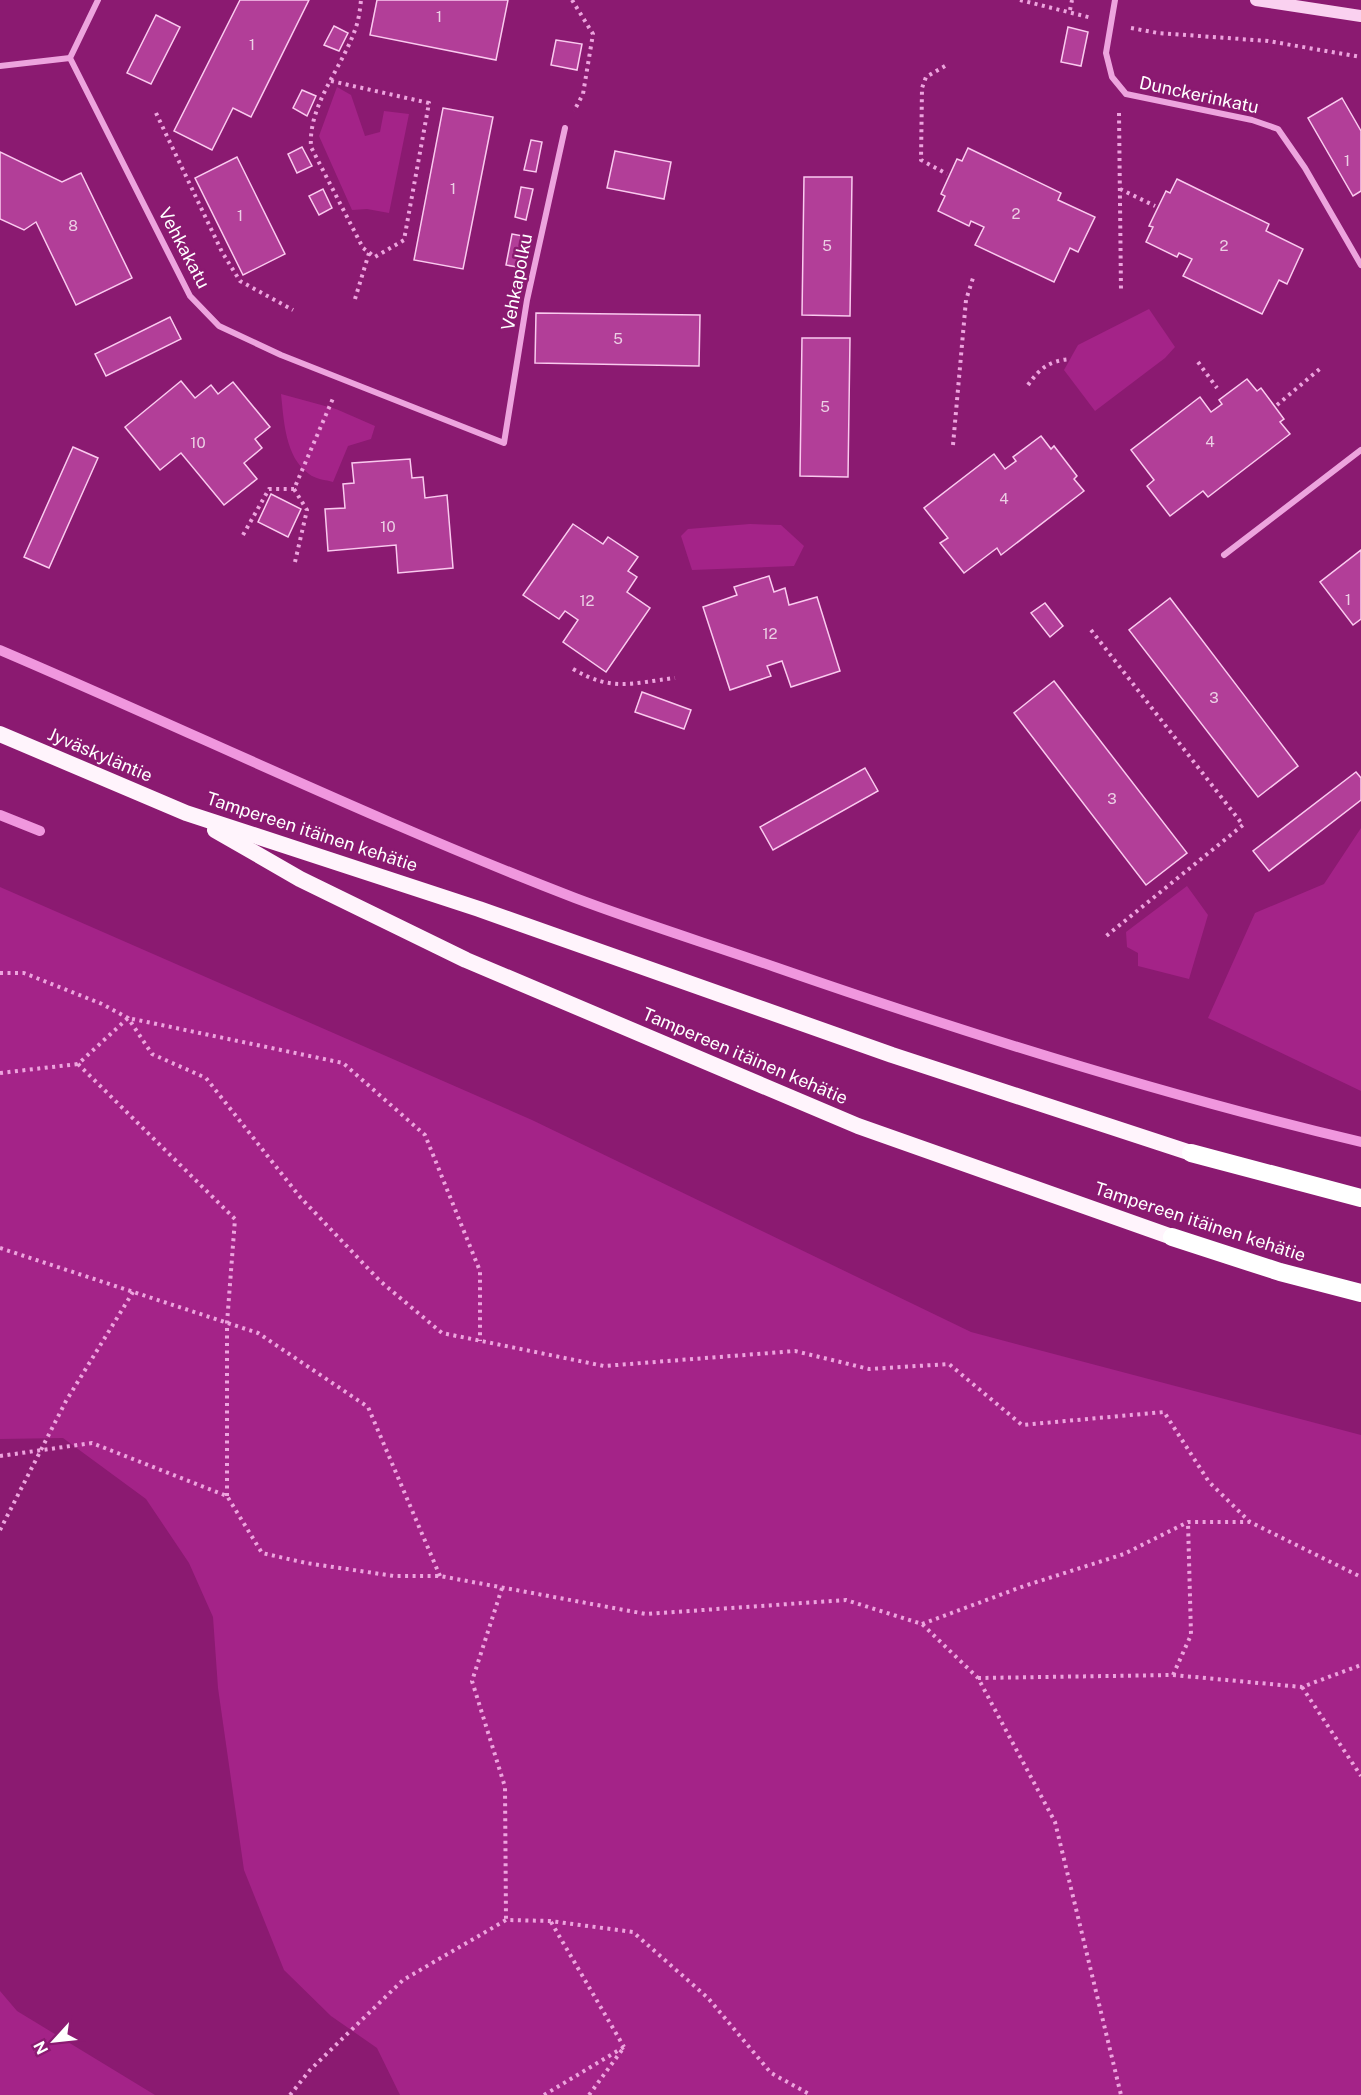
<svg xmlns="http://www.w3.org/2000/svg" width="1361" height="2095" viewBox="0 0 1361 2095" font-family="'Public Sans',sans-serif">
<rect width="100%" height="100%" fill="#8b1a71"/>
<g fill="#a42388">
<polygon points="337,87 351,95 365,136 380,132 384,111 409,114 389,213 367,209 352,210 319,136"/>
<polygon points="1149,309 1175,347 1165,358 1095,411 1064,370 1078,345"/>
<path d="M281,394L336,409L375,426L371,439L348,446L333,482C326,480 315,479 309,474C285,457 284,421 281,394Z"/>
<polygon points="750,524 781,525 804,546 794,566 692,570 681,536 688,529"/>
<polygon points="1361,828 1361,1091 1208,1018 1255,913 1324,884"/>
<polygon points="1187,886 1208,915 1189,979 1138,966 1138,953 1127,947 1126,932"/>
<polygon points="0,887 532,1120 971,1332 1361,1435 1361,2095 400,2095 377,2048 331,2016 284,1970 244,1870 218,1688 213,1617 189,1563 146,1499 63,1438 0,1439"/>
<polygon points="0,1991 17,2011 155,2095 0,2095"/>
</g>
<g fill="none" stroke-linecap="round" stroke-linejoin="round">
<g stroke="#f097de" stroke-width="10">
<path d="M0,650C192,732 380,823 575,898C641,923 709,944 775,967C968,1034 1162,1095 1361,1142"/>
<polyline points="0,815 40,831"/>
</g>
</g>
<g fill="#b23e98" stroke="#facaef" stroke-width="1.5">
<polygon points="240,0 309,0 251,117 233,108 212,150 174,131"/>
<polygon points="377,0 508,0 496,60 370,35"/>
<polygon points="156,15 180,27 151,84 127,73"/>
<polygon points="334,26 348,33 339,51 324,45"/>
<polygon points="1068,27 1088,32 1081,66 1061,62"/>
<polygon points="556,40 582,44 577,70 551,65"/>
<polygon points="302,90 316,96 307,116 293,108"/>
<polygon points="1342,98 1361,131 1361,191 1353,196 1308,118"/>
<polygon points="443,108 493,117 463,269 414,260"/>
<polygon points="531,140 542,142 536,172 524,170"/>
<polygon points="302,147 312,166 297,173 288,154"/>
<polygon points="968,148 1061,193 1058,200 1095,217 1078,252 1070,248 1054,282 975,245 984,227 971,221 969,226 938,211 945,196 941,194 957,159 962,161"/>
<polygon points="615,151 671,162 664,199 607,188"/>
<polygon points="0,152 62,182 81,173 132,278 76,305 36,222 24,230 0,219"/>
<polygon points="237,157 285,254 243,275 195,178"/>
<polygon points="804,177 852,177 850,316 802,315"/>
<polygon points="1177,179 1269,224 1266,231 1303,249 1287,284 1279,280 1262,314 1183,276 1192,259 1179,253 1177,257 1146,242 1153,227 1149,226 1166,191 1170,193"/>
<polygon points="521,187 533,189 526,220 515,217"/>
<polygon points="323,189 332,208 319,215 309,196"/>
<polygon points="512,234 523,236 517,267 506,265"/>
<polygon points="536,313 700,315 699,366 535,363"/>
<polygon points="170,317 181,339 106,376 95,354"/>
<polygon points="802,338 850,338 848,477 800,476"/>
<polygon points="1247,379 1257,391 1261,388 1284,419 1280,422 1290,434 1208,497 1203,491 1170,516 1147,486 1154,480 1131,450 1200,397 1211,412 1222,404 1219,400"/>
<polygon points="181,381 195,398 211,385 218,394 233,382 270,427 255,439 262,448 244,463 257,479 224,505 181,453 160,470 125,427"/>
<polygon points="1041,436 1051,449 1054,446 1077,476 1074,479 1084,491 1001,555 997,548 964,573 940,543 948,538 924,508 994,454 1005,469 1016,461 1013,457"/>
<polygon points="73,447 98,458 49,568 24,557"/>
<polygon points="410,459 412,478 423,477 425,498 447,495 453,568 398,573 396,545 328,551 325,509 345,508 343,484 354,483 352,463"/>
<polygon points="271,494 301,509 288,537 258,522"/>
<polygon points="573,524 603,544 608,537 638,557 628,571 637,577 627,592 650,608 606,672 563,642 578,620 565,611 559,619 523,595"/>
<polygon points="1361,550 1361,619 1353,625 1320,582"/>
<polygon points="769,576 774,592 785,588 789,605 817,597 840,671 791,687 782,661 767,666 771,676 730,690 703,607 737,595 734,587"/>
<polygon points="1170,598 1298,766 1258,797 1129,630"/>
<polygon points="1045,603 1063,626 1050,637 1031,613"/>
<polygon points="1054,681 1187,853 1146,885 1014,713"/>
<polygon points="642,692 691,710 684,729 635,712"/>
<polygon points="865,768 878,791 773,850 760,827"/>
<polygon points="1356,772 1361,778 1361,800 1269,871 1253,851"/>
</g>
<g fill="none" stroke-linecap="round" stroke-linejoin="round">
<g stroke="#eda4de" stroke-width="4" stroke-dasharray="3 4.5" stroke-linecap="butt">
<polyline points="572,0 593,34 583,94 574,111"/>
<polyline points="1020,0 1092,18"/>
<polyline points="1070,10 1072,0"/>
<polyline points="1131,28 1158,33 1268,41 1361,57"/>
<polyline points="945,66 926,77 922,88 921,160 947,174"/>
<path d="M331,81L429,103L404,240L375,257L363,248L311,147C308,104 343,67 356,27C359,19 360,9 361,0"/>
<polyline points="156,113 222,252 240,281 293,310"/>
<polyline points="1119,113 1121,292"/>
<polyline points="1120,189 1155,206"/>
<polyline points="355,299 369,253"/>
<polyline points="1198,362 1217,388"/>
<path d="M1028,385C1040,368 1049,361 1070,359"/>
<polyline points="1277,405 1322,367"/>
<polyline points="953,445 966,300 973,278"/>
<polyline points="243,535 269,489 294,489"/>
<polyline points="295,562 307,510 294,489 334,396"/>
<polyline points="1091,630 1243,825 1105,937"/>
<path d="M573,669C612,692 632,683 675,678"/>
<polyline points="0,973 24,973 102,1004 128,1018 152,1054 206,1078 300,1197 380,1281 442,1333 604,1366 795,1351 869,1369 949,1364 1022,1425 1164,1412 1209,1482 1250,1522 1361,1577"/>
<polyline points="0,1073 78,1064"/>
<polyline points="0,1248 258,1333 368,1407 440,1576"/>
<polyline points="0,1456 92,1443 227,1496 262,1553 306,1563 394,1576 440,1576 646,1614 846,1600 922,1624 978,1678 1055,1822 1121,2095"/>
<polyline points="227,1496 227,1323 235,1219 78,1064 128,1018 343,1063 425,1135 480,1271 480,1341"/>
<polyline points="0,1530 66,1401 133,1292"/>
<polyline points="502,1588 472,1681 505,1787 506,1920"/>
<polyline points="922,1624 1024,1586 1124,1554 1188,1522 1250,1522"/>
<polyline points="1173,1675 1191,1635 1188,1522"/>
<polyline points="978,1678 1173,1675 1302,1687 1361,1665"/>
<polyline points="1302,1687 1361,1776"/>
<polyline points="551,1922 624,2047"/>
<polyline points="290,2095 310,2070 403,1980 506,1920 550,1921 633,1932 708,1998 771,2073 811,2095"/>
<polyline points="544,2095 624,2047"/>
<polyline points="589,2095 622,2050"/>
</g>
<g stroke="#eda4de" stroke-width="6">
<polyline points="98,0 70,58 190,296 219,326 281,355 504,443 527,300 565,128"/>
<polyline points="1115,0 1106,53 1112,77 1126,94 1252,120 1278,129 1305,168 1361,265"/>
<polyline points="0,66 70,58"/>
<polyline points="1224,555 1361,450"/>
</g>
<polyline stroke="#fad1f0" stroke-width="12" points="1256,0 1361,16"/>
<g stroke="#fff4fc" stroke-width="16">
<polyline points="0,734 186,813 479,909 892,1055 1191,1153"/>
<polyline points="215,830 300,879 466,960 858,1126 1172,1237"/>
</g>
<g stroke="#fff" stroke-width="18">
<polyline points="1191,1153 1361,1198"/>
<polyline points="1172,1237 1280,1272 1361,1293"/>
</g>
</g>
<g text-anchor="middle" stroke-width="5" stroke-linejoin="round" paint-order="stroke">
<g font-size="15" fill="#eccfe5">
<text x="439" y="22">1</text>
<text x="252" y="50">1</text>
<text x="1347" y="166">1</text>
<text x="453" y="194">1</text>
<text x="1016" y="219">2</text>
<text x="240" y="221">1</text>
<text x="73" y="231">8</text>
<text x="827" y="251">5</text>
<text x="1224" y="251">2</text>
<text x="618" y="344">5</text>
<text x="825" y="412">5</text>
<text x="1210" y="447">4</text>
<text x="198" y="448">10</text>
<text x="1004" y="504">4</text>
<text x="388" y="532">10</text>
<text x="1348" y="605">1</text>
<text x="587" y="606">12</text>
<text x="770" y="639">12</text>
<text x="1214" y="703">3</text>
<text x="1112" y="804">3</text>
</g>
<g font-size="18" fill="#fff" stroke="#8b1a71">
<text transform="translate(1199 95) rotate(12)" y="6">Dunckerinkatu</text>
<text transform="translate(184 248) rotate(62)" y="6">Vehkakatu</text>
<text transform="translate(517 282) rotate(-79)" y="6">Vehkapolku</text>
<text transform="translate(100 755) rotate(23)" y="6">Jyväskyläntie</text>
<text transform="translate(312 832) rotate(18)" y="6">Tampereen itäinen kehätie</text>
<text transform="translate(745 1056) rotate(23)" y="6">Tampereen itäinen kehätie</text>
<text transform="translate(1200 1222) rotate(18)" y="6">Tampereen itäinen kehätie</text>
</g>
</g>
<g transform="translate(54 2041) rotate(243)" stroke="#8b1a71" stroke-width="4.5" paint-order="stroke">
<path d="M0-4.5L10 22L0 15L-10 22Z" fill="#ffffff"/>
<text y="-9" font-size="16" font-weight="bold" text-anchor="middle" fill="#ffffff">N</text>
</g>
</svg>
